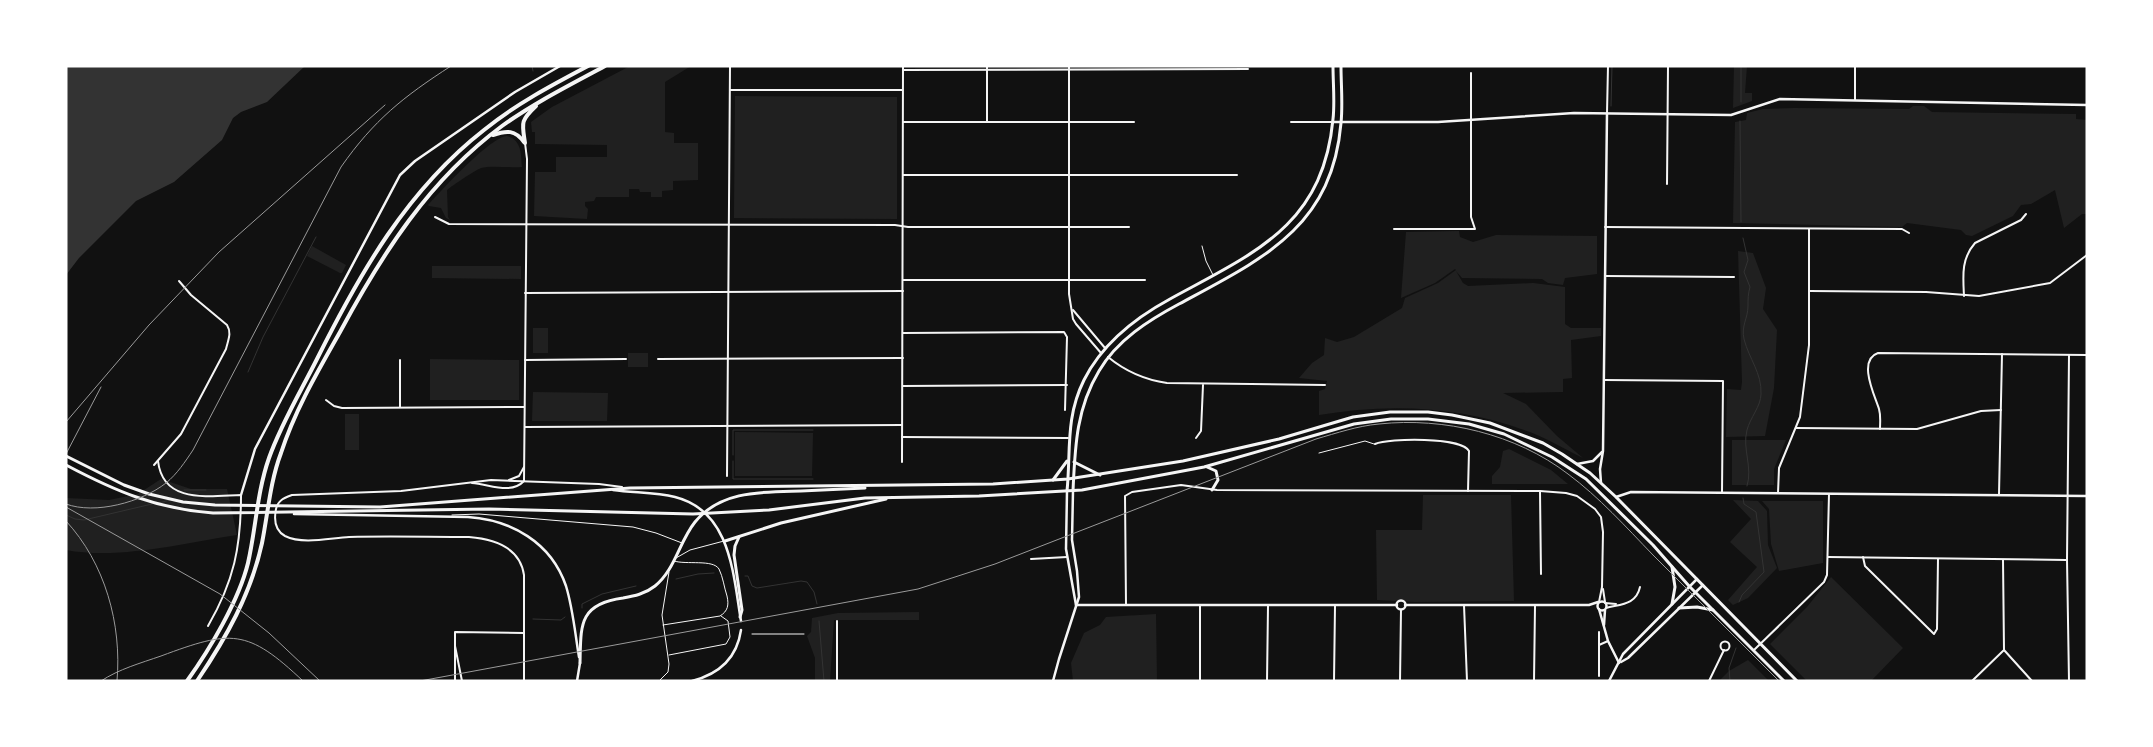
<svg xmlns="http://www.w3.org/2000/svg" width="2153" height="747" viewBox="0 0 2153 747" font-family="Jost,sans-serif">
<rect width="100%" height="100%" fill="#111"/>
<g fill="#202020">
<polygon points="630,66 691,66 665,82 665,132 674,133 674,143 698,143 698,180 673,181 673,190 662,191 662,197 651,197 651,192 640,192 639,189 629,189 629,197 596,197 594,201 585,202 585,206 588,209 587,219 534,216 535,172 556,172 556,157 607,157 607,145 535,144 535,132 532,132 531,122 552,107"/>
<polygon points="1734,66 1747,66 1745,93 1752,93 1752,101 1733,108"/>
<polygon points="735,96 897,97 897,219 734,218"/>
<polygon points="1913,106 1924,106 1932,112 2076,114 2076,119 2087,120 2087,214 2082,214 2064,228 2055,190 2031,204 2021,205 2013,216 1972,236 1966,235 1961,230 1907,223 1902,227 1733,223 1735,122 1746,120 1747,113 1763,109 1794,108 1909,109"/>
<path d="M507,136C522,140 521,155 522,167C512,168 490,165 481,168C474,171 453,185 447,190L448,217L450,220L446,218L441,208L429,206L428,205C442,190 490,137 507,136Z"/>
<path d="M1459,231L1460,237L1473,242L1496,235L1597,236V274L1565,278L1563,285L1548,283L1542,279L1462,278L1456,271L1463,283L1468,286L1533,283L1565,287V324L1571,328H1601V336L1571,340L1572,378L1563,379V392L1503,393L1526,404L1557,436L1583,458C1564,449 1545,437 1524,430C1459,406 1388,403 1319,415V391L1325,389L1327,381L1299,378L1312,363L1324,355L1325,338L1337,342L1354,337L1402,308L1405,298L1438,283L1456,270L1455,269L1435,283L1401,298L1406,232Z"/>
<polygon points="312,246 346,265 342,273 340,273 307,256"/>
<polygon points="1738,251 1753,253 1766,288 1763,309 1777,330 1774,388 1765,436 1726,437 1727,389 1741,390 1742,382"/>
<polygon points="432,266 521,266 521,279 432,278"/>
<rect x="533" y="328" width="15" height="25"/>
<rect x="628" y="353" width="20" height="14"/>
<polygon points="430,359 519,360 519,400 430,400"/>
<polygon points="533,392 608,393 607,421 532,421"/>
<rect x="345" y="414" width="14" height="36"/>
<polygon points="735,432 813,433 812,476 735,476"/>
<polygon points="1732,440 1786,440 1774,469 1774,485 1732,485"/>
<polygon points="1509,449 1551,470 1568,484 1492,484 1492,476 1500,467 1503,451"/>
<path d="M161,479L191,489H227L237,535C183,543 120,560 66,550V498L109,500L138,494Z"/>
<polygon points="1423,495 1511,495 1514,601 1415,602 1377,600 1376,530 1422,530"/>
<polygon points="1733,500 1758,501 1767,511 1768,545 1777,568 1748,598 1733,605 1728,600 1757,567 1730,542 1751,519"/>
<polygon points="1762,501 1823,501 1823,563 1779,571 1771,544 1769,509"/>
<polygon points="1831,577 1903,648 1871,681 1807,681 1770,644 1807,607"/>
<polygon points="919,612 919,620 834,620 830,681 815,681 815,658 807,636 811,632 812,618 838,613"/>
<polygon points="1156,614 1157,681 1073,681 1071,663 1084,633 1100,625 1106,617"/>
<polygon points="1748,660 1769,681 1719,681 1729,671"/>
</g>
<polygon fill="#333" points="66,66 305,66 267,102 241,112 233,118 222,140 174,182 136,201 79,258 66,275"/>
<g fill="none" stroke-linecap="round" stroke-linejoin="round">
<g stroke="#333" stroke-width="1">
<polyline points="532,66 533,71"/>
<polyline points="1741,102 1741,66"/>
<polyline points="1611,106 1612,66"/>
<polyline points="1740,121 1741,222"/>
<path d="M1743,238L1748,260L1744,272L1750,287C1748,294 1748,299 1748,306C1748,318 1741,326 1744,339C1749,359 1762,373 1761,394C1761,406 1750,418 1747,430C1742,449 1753,467 1747,486"/>
<polyline points="248,372 263,337 316,237"/>
<polyline points="733,455 733,430 813,430"/>
<polyline points="733,461 733,479 813,479"/>
<polyline points="184,490 206,490"/>
<polyline points="159,503 170,500"/>
<polyline points="66,515 75,519 84,520 152,504"/>
<polyline points="745,576 748,576 752,586 757,588 801,581 807,582 814,592 817,604"/>
<polyline points="676,579 698,574 714,573"/>
<polyline points="1739,602 1742,595 1764,572 1756,512 1744,504 1743,498"/>
<polyline points="582,608 582,604 602,594 636,586"/>
<polyline points="533,619 561,620 565,617"/>
<polyline points="819,621 824,681"/>
<polyline points="1730,681 1729,668 1736,648"/>
</g>
<g stroke="#f5f5f5" stroke-width="1">
<polyline points="1202,246 1206,261 1213,275"/>
<polyline points="1319,453 1365,441 1374,444"/>
<polyline points="452,515 479,514 633,527 656,533 682,543"/>
<polyline points="676,558 690,550 724,541"/>
<path d="M663,625L720,616C728,611 729,605 727,596C724,587 723,577 719,569C713,559 686,565 674,561"/>
<polyline points="752,634 804,634"/>
<polyline points="669,655 726,644 730,637 728,621 721,616"/>
<polyline points="659,681 668,672 669,664 662,615 669,572"/>
</g>
<g stroke="#f5f5f5" stroke-width="2">
<polyline points="1069,66 1069,294 1073,319 1076,324 1101,353"/>
<polyline points="903,70 1248,69"/>
<polyline points="730,90 902,90"/>
<polyline points="1855,100 1855,66"/>
<polyline points="1607,113 1608,66"/>
<polyline points="903,122 1134,122"/>
<polyline points="987,122 987,66"/>
<polyline points="1291,122 1331,122"/>
<polyline points="903,175 1237,175"/>
<polyline points="1667,184 1668,66"/>
<polyline points="435,217 449,224 895,225 908,227 1129,227"/>
<polyline points="1605,227 1902,229 1909,233"/>
<polyline points="1394,229 1475,229 1471,217 1471,73"/>
<polyline points="1606,276 1734,277"/>
<polyline points="903,280 1145,280"/>
<polyline points="1810,291 1926,292 1979,296 2050,283 2087,255"/>
<polyline points="525,293 903,291"/>
<path d="M1964,296C1963,276 1961,259 1975,243L2021,220L2026,214"/>
<polyline points="1073,310 1105,348"/>
<polyline points="903,333 1064,332 1067,337 1065,410"/>
<polyline points="2069,355 2067,560 2069,681"/>
<path d="M1108,357C1125,371 1146,380 1167,383L1325,385"/>
<polyline points="658,359 903,358"/>
<polyline points="525,360 626,359"/>
<polyline points="1604,380 1723,381 1722,492"/>
<polyline points="903,386 1067,385"/>
<polyline points="326,400 334,406 342,408 524,407"/>
<polyline points="400,407 400,360"/>
<polyline points="525,427 902,425"/>
<polyline points="1796,428 1917,429 1981,411 2001,410"/>
<path d="M1880,429C1880,422 1881,416 1879,409C1875,396 1857,360 1878,353L2087,355"/>
<polyline points="902,437 1068,438"/>
<polyline points="1196,438 1201,431 1203,385"/>
<path d="M1375,444C1389,438 1462,437 1469,451L1468,491"/>
<path d="M158,461C163,504 208,496 241,495C241,547 234,581 208,626"/>
<polyline points="902,462 903,66"/>
<path d="M154,465L181,434L226,349C228,340 232,333 227,325L191,295L179,281"/>
<polyline points="727,476 730,66"/>
<polyline points="509,480 519,476 524,467"/>
<polyline points="524,481 527,159 525,143"/>
<path d="M472,483C489,484 511,495 524,481"/>
<polyline points="1540,492 1541,574"/>
<polyline points="1778,493 1779,468 1800,417 1809,345 1809,229"/>
<polyline points="1999,494 2002,354"/>
<polyline points="1828,557 2066,560"/>
<polyline points="1863,557 1865,566 1934,634 1937,629 1938,559"/>
<polyline points="1031,559 1067,557"/>
<polyline points="1603,589 1605,602"/>
<polyline points="1605,603 1616,604"/>
<polyline points="1126,605 1125,496 1132,492 1181,485 1217,490 1540,491 1566,493 1577,496 1595,509 1601,517 1603,532 1602,587 1599,602"/>
<polyline points="1464,605 1467,681"/>
<path d="M1606,608C1621,604 1636,605 1640,587"/>
<polyline points="837,621 837,681"/>
<polyline points="1599,632 1599,676"/>
<circle cx="1725" cy="646" r="4.5"/>
<polyline points="1599,645 1608,641"/>
<polyline points="455,646 462,681"/>
<polyline points="1754,650 1824,582 1827,575 1829,494"/>
<polyline points="2004,650 2032,681"/>
<polyline points="455,681 455,632 524,633"/>
<path d="M524,681V575C520,547 494,539 469,537C429,537 389,536 349,537C330,538 303,545 285,536C274,530 274,519 276,509C278,500 284,498 292,495L401,491L491,480L599,484L622,487"/>
<polyline points="1200,681 1200,605"/>
<polyline points="1267,681 1268,606"/>
<polyline points="1334,681 1335,606"/>
<polyline points="1400,681 1401,610"/>
<polyline points="1534,681 1535,606"/>
<polyline points="1709,681 1724,650"/>
<polyline points="1972,681 2004,650 2003,560"/>
</g>
<g stroke="#f5f5f5" stroke-width="2.5">
<polyline points="1333,122 1438,122 1574,113 1731,115 1780,99 2087,105"/>
<polyline points="1577,464 1593,461 1602,452"/>
<polyline points="1601,483 1600,469 1603,451 1607,113"/>
<polyline points="241,495 255,449 400,175 415,161 515,92 560,66"/>
<circle cx="1401" cy="605" r="4.5"/>
<circle cx="1602" cy="606" r="4.5"/>
<polyline points="1076,605 1397,605"/>
<polyline points="1405,605 1589,605 1598,602"/>
<polyline points="1599,609 1608,641 1619,663"/>
<polyline points="1604,625 1605,610"/>
</g>
<g stroke="#f5f5f5" stroke-width="2.5">
<path d="M613,490C634,493 655,492 675,497C731,511 733,574 741,621"/>
<polyline points="1067,491 1066,549 1076,605"/>
<polyline points="1616,497 1631,492 2087,496"/>
<path d="M294,514L468,517C511,520 551,542 566,586C573,609 575,633 579,657"/>
<polyline points="1621,662 1628,658 1703,585"/>
<polyline points="577,681 580,663"/>
<path d="M692,681C719,674 737,658 741,630"/>
<polyline points="1053,681 1059,659 1079,597 1077,571 1072,540 1073,491"/>
<polyline points="1609,681 1623,654 1697,579"/>
</g>
<g stroke="#f5f5f5" stroke-width="3">
<polyline points="66,456 124,485 149,494 183,502 215,505 380,507 630,488 993,484 1068,479 1183,461 1279,439 1353,417 1390,412 1428,412 1452,415 1490,423 1543,443 1562,454 1590,473 1616,497 1797,681"/>
<polyline points="1074,462 1100,475"/>
<path d="M66,465C115,491 157,509 213,513L489,509L693,514L769,510L865,498L979,496L1082,490L1204,467L1354,424L1391,419H1428L1469,424L1504,434L1552,457L1586,479L1653,545L1689,586L1784,681"/>
<polyline points="1207,467 1216,471 1218,480 1212,490"/>
<polyline points="1053,480 1067,461"/>
<path d="M1067,491C1071,452 1065,418 1084,380C1102,344 1135,318 1170,299C1254,253 1323,226 1333,119C1335,102 1333,84 1333,66"/>
<path d="M1073,491C1075,448 1076,409 1099,371C1117,340 1149,320 1179,304C1262,259 1332,228 1341,123C1343,104 1341,85 1341,66"/>
<polyline points="739,537 735,546 734,555 742,610 740,617"/>
<polyline points="725,541 781,523 886,499"/>
<polyline points="1672,604 1675,587 1672,567"/>
<polyline points="1679,608 1697,607 1713,610"/>
<path d="M580,663C581,626 578,604 623,598C634,596 645,594 655,586C675,570 679,542 695,522C721,490 763,492 801,491C822,490 844,489 865,488"/>
</g>
<g stroke="#f5f5f5" stroke-width="4">
<path d="M493,135C507,130 515,130 524,142"/>
<path d="M525,143C522,123 520,121 536,106"/>
<path d="M187,681C210,649 239,600 248,563C256,528 257,492 269,458C281,424 301,391 317,359C360,273 407,190 484,130C516,104 552,85 588,66"/>
<path d="M197,681C226,638 251,594 262,543C268,513 270,482 281,453C295,410 318,371 340,332C382,254 429,180 502,126C534,103 570,85 605,66"/>
</g>
<g stroke="#9a9a9a" stroke-width="1">
<polyline points="66,422 149,325 219,252 385,105"/>
<polyline points="66,454 101,387"/>
<path d="M66,504C95,515 142,502 166,483C177,474 185,462 193,450L341,167C374,120 403,97 451,66"/>
<polyline points="66,507 220,594 269,633 320,681"/>
<path d="M66,521C105,563 122,624 117,681"/>
<path d="M101,681C119,669 141,663 161,656C231,630 247,628 303,681"/>
<path d="M420,681L918,589L995,564L1316,439C1337,433 1357,426 1379,424C1444,417 1516,434 1568,474C1599,497 1626,527 1653,555C1695,597 1737,639 1779,681"/>
</g>
</g>
<rect width="2153" height="747" fill="none" stroke="#ffffff" stroke-width="135"/>
</svg>
